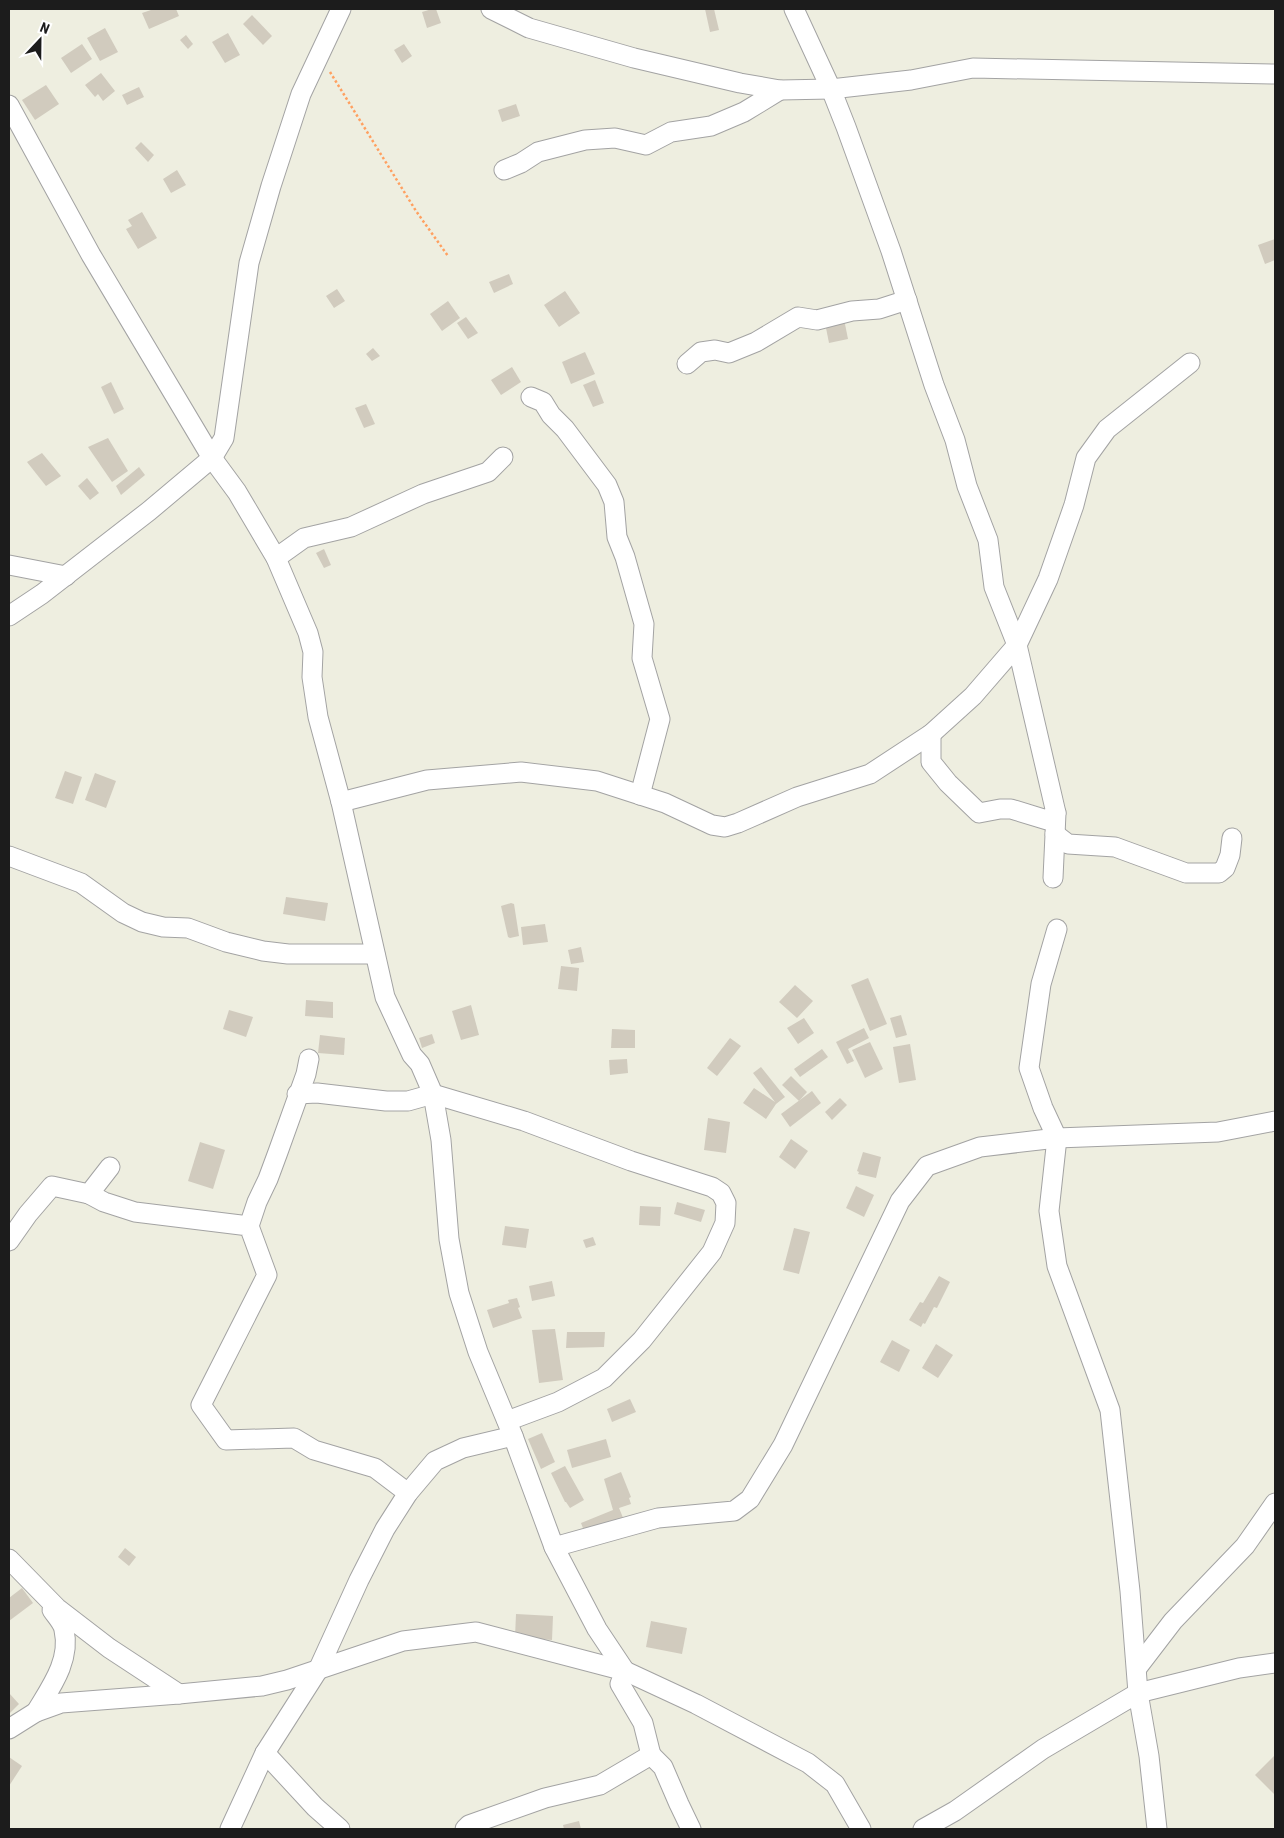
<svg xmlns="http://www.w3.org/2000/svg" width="1284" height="1838" viewBox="0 0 1284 1838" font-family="'Roboto Condensed',sans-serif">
<rect width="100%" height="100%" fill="#eeeee0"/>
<g fill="#d1cbbe">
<polygon points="154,9 176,9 179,16 149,29 142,13"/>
<polygon points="432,9 436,9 441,23 427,28 422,12"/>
<polygon points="705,9 714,9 719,30 710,32"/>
<polygon points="252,15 272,36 263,45 243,24"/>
<polygon points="105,28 118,52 100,61 87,38"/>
<polygon points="228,33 240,55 225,63 212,42"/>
<polygon points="186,35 193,44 188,49 180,40"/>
<polygon points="82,44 92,59 71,73 61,58"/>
<polygon points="404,44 412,56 402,63 394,50"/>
<polygon points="101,73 115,91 103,101 98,94 95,97 85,85"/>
<polygon points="46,85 59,104 35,120 22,100"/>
<polygon points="139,87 144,97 127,105 122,95"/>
<polygon points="516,104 520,116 502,122 498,110"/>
<polygon points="141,142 154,155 148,162 135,148"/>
<polygon points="177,170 186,185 171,193 163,179"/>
<polygon points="142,212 157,238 138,249 126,229 132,226 128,220"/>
<polygon points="1275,239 1275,260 1265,264 1258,245"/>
<polygon points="509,274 513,284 494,293 489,282"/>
<polygon points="337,289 345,301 334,308 326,296"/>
<polygon points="565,291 580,313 559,327 544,305"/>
<polygon points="448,301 460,318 442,331 430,314"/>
<polygon points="466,317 478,333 468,339 457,323"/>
<polygon points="844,319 848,339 829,343 825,323"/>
<polygon points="373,348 380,356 372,361 366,354"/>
<polygon points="585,352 595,374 571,384 562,362"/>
<polygon points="512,367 521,382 501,395 491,380"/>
<polygon points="595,380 604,403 593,407 583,385"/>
<polygon points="111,382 124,409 114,414 101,387"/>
<polygon points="366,404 375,424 364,428 355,408"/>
<polygon points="108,438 128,471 112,482 88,447"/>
<polygon points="42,453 61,476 46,486 27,462"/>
<polygon points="139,467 145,475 121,495 116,486"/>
<polygon points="87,478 99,493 90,500 78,486"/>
<polygon points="324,549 331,565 324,568 316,553"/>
<polygon points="65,771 82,777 73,804 55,798"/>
<polygon points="95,773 116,781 106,808 85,800"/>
<polygon points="286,897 328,903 325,921 283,914"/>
<polygon points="511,903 514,904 519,936 510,938 508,937 501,906"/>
<polygon points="545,924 548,942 523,945 521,927"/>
<polygon points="581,947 584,962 571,964 568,950"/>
<polygon points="561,966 579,968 577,991 558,989"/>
<polygon points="868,978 887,1024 870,1031 851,985"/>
<polygon points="795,985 813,1001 797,1018 779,1002"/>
<polygon points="306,1000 333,1002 333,1018 305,1016"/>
<polygon points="471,1005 479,1035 461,1040 452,1011"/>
<polygon points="229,1010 253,1017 246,1037 223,1029"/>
<polygon points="901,1015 907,1035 896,1038 890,1018"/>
<polygon points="804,1018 814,1033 798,1044 787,1028"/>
<polygon points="864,1028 869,1038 848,1049 854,1061 847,1064 836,1042"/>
<polygon points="612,1029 635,1030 635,1048 611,1048"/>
<polygon points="432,1034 435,1043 422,1048 419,1038"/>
<polygon points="320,1035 345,1038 344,1055 318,1053"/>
<polygon points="730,1038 741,1046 717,1076 707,1068"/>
<polygon points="870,1042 883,1069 865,1078 852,1050"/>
<polygon points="910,1044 916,1080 899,1083 893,1047"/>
<polygon points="822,1049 828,1057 800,1077 794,1069"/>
<polygon points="627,1059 628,1073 610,1075 609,1060"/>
<polygon points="761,1067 785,1097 776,1104 766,1119 743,1103 754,1088 775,1102 753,1073"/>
<polygon points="791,1076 807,1092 799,1101 782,1085"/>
<polygon points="812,1091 821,1103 790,1127 781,1114"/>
<polygon points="840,1098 847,1105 832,1120 825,1112"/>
<polygon points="708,1118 730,1122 726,1153 704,1150"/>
<polygon points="791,1139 808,1151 795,1169 779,1157"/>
<polygon points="200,1142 225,1150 213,1189 188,1181"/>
<polygon points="863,1152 881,1157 876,1178 858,1174 859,1172 857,1171"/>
<polygon points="856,1186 874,1195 864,1217 846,1208"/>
<polygon points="677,1202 705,1210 701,1222 674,1214"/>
<polygon points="640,1206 661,1207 660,1226 639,1225"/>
<polygon points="505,1226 529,1229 526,1248 502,1245"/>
<polygon points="794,1228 810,1232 799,1274 783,1270"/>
<polygon points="593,1237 596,1245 586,1248 583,1240"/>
<polygon points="939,1276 950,1282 937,1308 934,1307 925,1324 923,1323 921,1327 909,1320 920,1302 923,1303"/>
<polygon points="552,1281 555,1296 532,1301 529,1286"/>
<polygon points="517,1298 520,1307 518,1308 522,1318 493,1328 487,1310 509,1303 508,1300"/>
<polygon points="555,1329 563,1380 539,1383 532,1330"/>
<polygon points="567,1332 605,1332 604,1347 566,1348"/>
<polygon points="892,1340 910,1350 899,1372 880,1362"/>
<polygon points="936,1344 953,1355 938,1378 922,1368"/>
<polygon points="630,1399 636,1412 612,1422 607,1409"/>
<polygon points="542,1433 555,1462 541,1469 528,1439"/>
<polygon points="606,1439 611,1457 572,1468 567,1450"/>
<polygon points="565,1466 584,1500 570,1508 566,1502 565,1502 551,1473"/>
<polygon points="621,1472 631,1497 629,1498 631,1504 619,1508 624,1520 586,1536 581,1523 613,1510 604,1479"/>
<polygon points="125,1548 136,1557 129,1566 118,1557"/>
<polygon points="22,1588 33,1603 9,1621 9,1598"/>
<polygon points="516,1614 553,1616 552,1640 515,1637"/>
<polygon points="651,1621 687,1628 682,1654 646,1647"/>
<polygon points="9,1693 19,1704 9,1714"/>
<polygon points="1274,1756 1275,1757 1275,1795 1255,1775"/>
<polygon points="9,1757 22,1766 9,1786"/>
<polygon points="579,1821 581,1829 564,1829 563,1825"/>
</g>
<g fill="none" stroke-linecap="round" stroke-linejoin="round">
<g stroke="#a3a3a3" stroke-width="21">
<g id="street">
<polyline points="491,9 529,28 634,58 740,83 780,90 831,89 911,80 973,68 1275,74"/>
<polyline points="794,9 831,89 846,127 891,251 934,385 955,440 967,486 988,540 994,587 1017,645 1056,813 1053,878"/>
<polyline points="9,105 91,255 212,458 237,492 276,558 308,633 313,652 312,677 318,717 341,802 385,997 412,1055 420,1064 433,1094 441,1140 449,1239 459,1293 478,1352 513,1436 554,1547 597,1629 625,1671"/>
<polyline points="504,170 521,163 538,152 585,140 615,138 646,145 671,132 711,126 744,112 780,90"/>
<polyline points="687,364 701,352 715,350 729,353 756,342 798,317 817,320 852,311 879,309 907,300"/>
<polyline points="531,397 543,402 551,415 565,429 607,485 614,502 617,537 625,557 644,624 642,658 660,719 640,795"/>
<polyline points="276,558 304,538 351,527 423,494 488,472 503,457"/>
<polyline points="9,565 66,576"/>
<polyline points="9,616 42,594 149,511 212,458 224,438 249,263 271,186 301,94 341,9"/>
<polyline points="931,734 931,762 948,783 979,813 1000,809 1011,809 1047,820 1056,813"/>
<polyline points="341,802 427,780 521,772 597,781 665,803 712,825 725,827 738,823 797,797 870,774 931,734 973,696 1017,645 1048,579 1074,505 1086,458 1107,429 1190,363"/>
<polyline points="1055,834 1068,844 1115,847 1186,873 1219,873 1225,868 1230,855 1232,838"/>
<polyline points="9,856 81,883 123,913 142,922 163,927 188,928 226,942 263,951 288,954 375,954"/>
<polyline points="1057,929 1041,984 1029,1068 1043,1108 1057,1138 1049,1211 1057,1266 1110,1410 1130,1591 1138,1693 1149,1756 1157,1829"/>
<polyline points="297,1094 317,1093 386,1101 408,1101 433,1094 524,1121 631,1161 712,1187 721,1193 726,1203 725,1223 712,1252 642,1340 604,1378 558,1402 507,1421"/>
<polyline points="89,1194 104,1202 135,1212 249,1226 267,1275 201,1405 226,1440 294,1438 314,1450 375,1468 408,1493"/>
<polyline points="249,1226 257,1202 268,1179 278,1152 306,1074 309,1059"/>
<polyline points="9,1241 28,1214 52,1186 89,1194 110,1167"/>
<polyline points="554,1547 658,1518 734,1511 750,1499 783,1445 900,1201 927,1166 980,1147 1057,1138 1218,1132 1275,1121"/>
<polyline points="9,1559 57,1608 109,1648 179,1694"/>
<polyline points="1137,1668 1173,1621 1245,1546 1275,1503"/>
<path d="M36,1712C51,1687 71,1660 64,1630C63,1623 56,1616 52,1610"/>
<polyline points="9,1729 36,1712 61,1703 179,1694 262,1686 287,1680 403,1641 476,1632 625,1671 696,1704 808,1763 835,1784 861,1829"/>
<polyline points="265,1753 315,1807 340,1829"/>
<polyline points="651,1755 663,1767 679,1804 691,1829"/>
<polyline points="230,1829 265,1753 318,1670 359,1580 385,1529 408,1493 435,1461 463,1448 513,1436"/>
<polyline points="465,1829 469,1825 545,1798 600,1785 651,1755 643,1723 620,1684 625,1671"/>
<polyline points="923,1829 955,1811 1043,1749 1138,1693 1239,1668 1275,1663"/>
</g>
</g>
<polyline stroke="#ffa060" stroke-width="2.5" stroke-dasharray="2.5 2.5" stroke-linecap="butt" points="330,72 416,211 448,256"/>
<use href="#street" stroke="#fff" stroke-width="19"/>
</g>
<rect width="1284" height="1838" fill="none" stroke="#1c1c1c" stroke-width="20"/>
<g transform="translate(40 40) rotate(22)" stroke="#ffffff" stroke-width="4" paint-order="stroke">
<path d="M0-4L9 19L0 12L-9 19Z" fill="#1c1c1c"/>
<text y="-8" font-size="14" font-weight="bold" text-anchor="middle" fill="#1c1c1c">N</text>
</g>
</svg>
